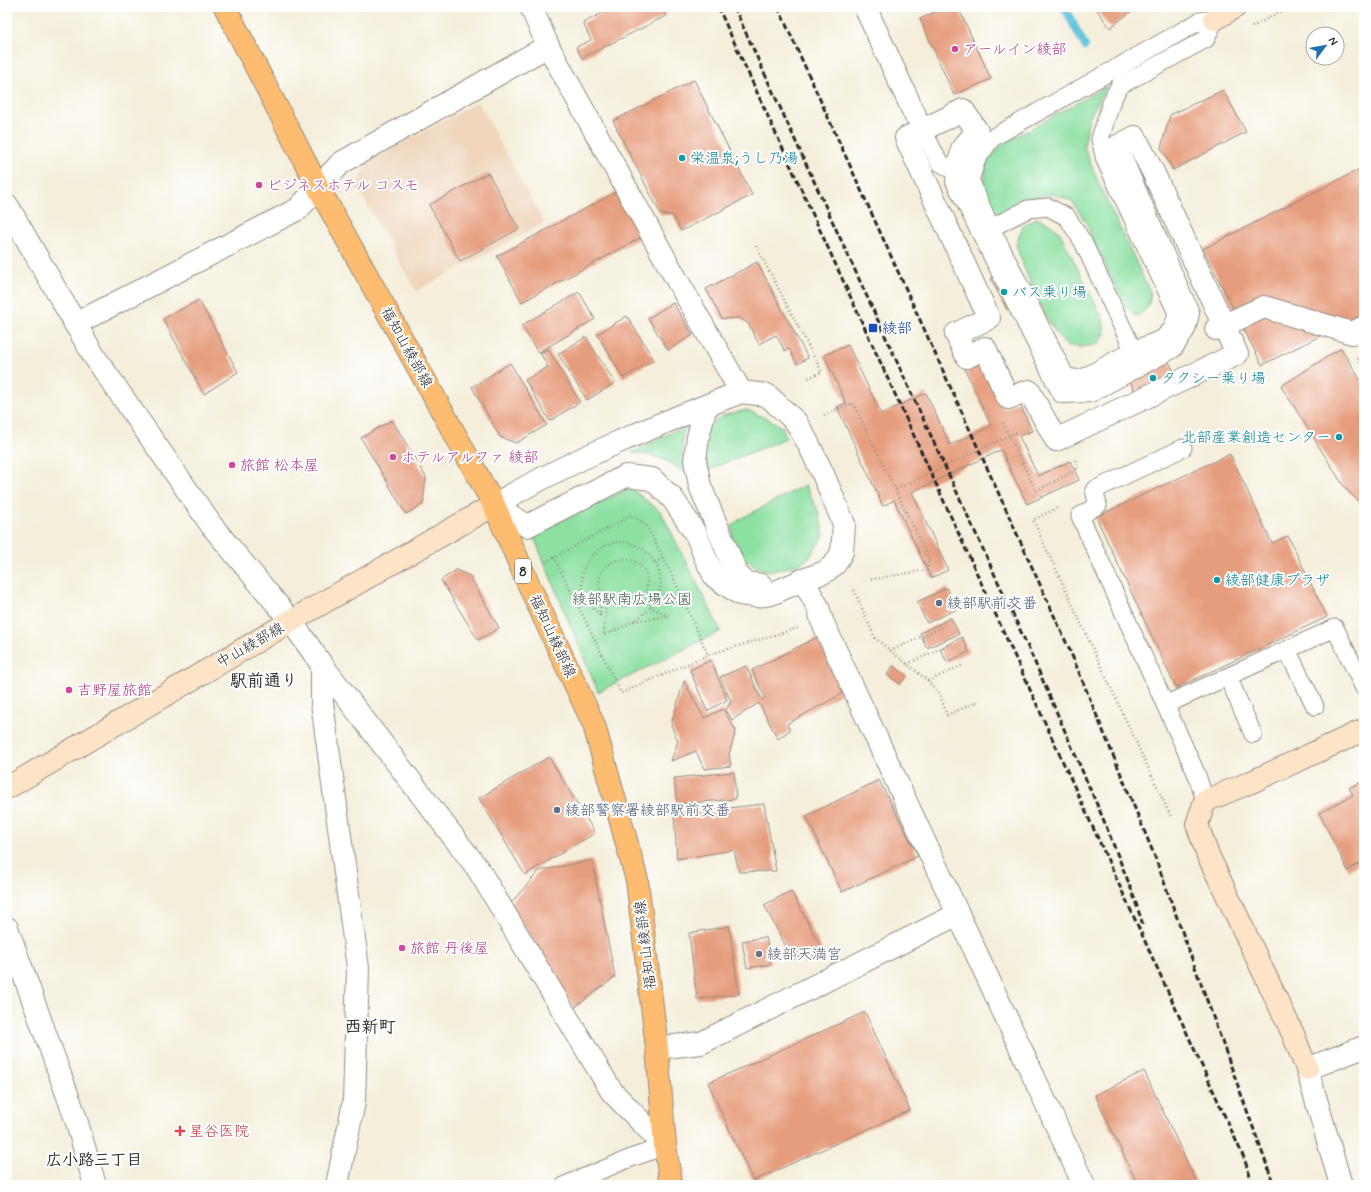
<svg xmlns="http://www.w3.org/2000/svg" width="1371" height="1192" viewBox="0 0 1371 1192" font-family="Mynerve,'Klee One',sans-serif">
<rect width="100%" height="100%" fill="#fff"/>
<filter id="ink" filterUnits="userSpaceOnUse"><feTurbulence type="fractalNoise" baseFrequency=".025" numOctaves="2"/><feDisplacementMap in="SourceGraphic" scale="8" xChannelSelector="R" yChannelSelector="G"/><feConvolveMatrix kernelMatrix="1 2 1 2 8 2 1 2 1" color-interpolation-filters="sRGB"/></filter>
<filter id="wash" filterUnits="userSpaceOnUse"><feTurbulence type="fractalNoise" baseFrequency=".012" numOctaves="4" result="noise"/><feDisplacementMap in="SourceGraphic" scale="16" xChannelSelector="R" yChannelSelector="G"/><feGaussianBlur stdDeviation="0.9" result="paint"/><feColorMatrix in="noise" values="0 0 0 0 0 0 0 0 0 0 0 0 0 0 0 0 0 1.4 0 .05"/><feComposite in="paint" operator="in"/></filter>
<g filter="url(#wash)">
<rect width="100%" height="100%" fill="#f4eeda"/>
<polygon fill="#efd6bc" points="478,102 544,223 416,291 357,187 365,163"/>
<g fill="#8ce0a2" stroke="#5c8666">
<path d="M1107,86L1089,118L1084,147L1097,180L1151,294C1148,307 1148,311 1135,316L1126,307L1096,247L1087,224L1072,201L1053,194L1028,198L1001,214L993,213L984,187L986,163L1003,144Z"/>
<path d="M1036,218L1051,224L1060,233L1103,319L1105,334L1098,344C1090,346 1075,349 1068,345C1050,335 1022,266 1016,244L1023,226Z"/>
<path d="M747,410L770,420L783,428L786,438L706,471L705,432C719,414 725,415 747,410Z"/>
<path d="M685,426C678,445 686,460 692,479C671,461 658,454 631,453Z"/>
<polygon points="805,485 819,513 824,535 810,557 798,565 772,571 759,568 747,561 733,542 732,526 740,519"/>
<polygon points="630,488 661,512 721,631 598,692 533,535"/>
</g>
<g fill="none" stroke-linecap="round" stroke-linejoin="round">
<polyline stroke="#5ec2dc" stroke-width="8" points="1064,7 1085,46"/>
</g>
<g id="blocks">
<g fill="#e69d7d">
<polygon points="614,7 661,7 666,16 582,58 576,47 591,40 583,23"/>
<polygon points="946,7 958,7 991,79 954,95 920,19"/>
<polygon points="1095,7 1137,7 1110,28"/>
<polygon points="694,80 752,195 681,231 673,215 661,215 613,121"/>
<polygon points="1223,90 1246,132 1173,170 1161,148 1170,115"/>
<polygon points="1364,167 1364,314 1262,365 1203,249"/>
<polygon points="488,173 519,229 460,261 429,205"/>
<polygon points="618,191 642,237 522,302 497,256"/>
<polygon points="757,262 808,358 797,364 789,349 785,351 776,335 759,344 748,323 739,318 722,319 706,289"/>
<polygon points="1002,274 1017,305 1007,310 991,279"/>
<polygon points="579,292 595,319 538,353 522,325"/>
<polygon points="199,300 238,372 204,394 163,319"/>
<polygon points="673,303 693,335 668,350 648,318"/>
<polygon points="627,316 654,360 623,378 597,334"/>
<polygon points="586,337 615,383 587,400 558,354"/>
<polygon points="848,345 881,414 926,393 950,445 991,426 962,363 979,355 1004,409 1019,402 1032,431 1019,436 1038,476 1070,461 1079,480 1027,504 1001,450 912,492 948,570 931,578 894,500 883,506 837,407 846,403 824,355"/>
<polygon points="1341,348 1364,386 1364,507 1345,488 1281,386"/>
<polygon points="548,349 580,402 550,421 525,380 548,367 540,353"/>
<polygon points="1169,362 1176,375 1136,394 1130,381"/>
<polygon points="510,363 547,425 516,443 500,437 472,387"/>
<polygon points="392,420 426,477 423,504 406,514 361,438"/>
<polygon points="1230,454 1272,543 1288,536 1327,617 1176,688 1096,517"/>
<polygon points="456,570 470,576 499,628 478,640 441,580"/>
<polygon points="947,588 957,609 927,623 917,602"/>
<polygon points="951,618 959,634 927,648 920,633"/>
<polygon points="820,636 847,691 787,724 790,730 778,739 759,703 732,720 726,710 731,701 720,677 746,666 762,700 765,698 752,670"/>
<polygon points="962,637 969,652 947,662 940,649"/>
<polygon points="711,660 727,700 707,711 690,670"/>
<polygon points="893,666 907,676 900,684 887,675"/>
<polygon points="684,681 704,718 723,709 736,731 729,754 731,766 704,769 696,751 671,761 678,741 671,725"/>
<polygon points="549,757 595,833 525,875 479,798"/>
<polygon points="734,772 736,799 677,804 674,778"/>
<polygon points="879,780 918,856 842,892 806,816"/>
<polygon points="1364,781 1364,867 1361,862 1348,871 1319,813 1353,795 1349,788"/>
<polygon points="764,804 776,871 739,872 734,850 677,859 674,814"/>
<polygon points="592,860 615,977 574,1008 510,904 539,871"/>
<polygon points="791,891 823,951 807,959 804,954 793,960 764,905"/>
<polygon points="729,926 739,994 697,999 689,933"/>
<polygon points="766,937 771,964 747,968 742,941"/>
<polygon points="865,1012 910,1110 753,1181 708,1083"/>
<polygon points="1144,1071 1196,1181 1188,1185 1138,1185 1095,1095"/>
</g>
</g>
</g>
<g filter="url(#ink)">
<use href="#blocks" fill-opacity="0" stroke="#908c82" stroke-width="1"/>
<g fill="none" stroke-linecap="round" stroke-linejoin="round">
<g stroke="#908c82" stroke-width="19">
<g id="lane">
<polygon points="1215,19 1206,39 1119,86 1111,103 1100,139 1105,160 1177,313 1173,328 1162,339 1133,350 1081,379 1066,377 991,228 970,180 977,159 992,138 1200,21"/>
<polyline points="918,120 939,162 969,179"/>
<polyline points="991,228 1028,209 1048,207 1067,217 1083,242 1133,350"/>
<polyline points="1183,448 1094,490 1098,505 1080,516 1197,775 1205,801"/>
<polyline points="1287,650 1315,706"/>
<polyline points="1228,677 1253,734"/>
<polyline points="1165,705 1335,628 1364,688"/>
<polyline points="565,1185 631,1158 665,1146"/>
</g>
</g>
<g stroke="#908c82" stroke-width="24">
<g id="street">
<polyline points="531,7 548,46 673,273 741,392"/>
<polyline points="865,7 915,115"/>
<polygon points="963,110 977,131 962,149 957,181 1063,392 1090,391 1172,347 1184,329 1188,313 1116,147 1135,137 1154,174 1237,354 1056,440 1029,391 1008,398 985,348 967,357 956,334 989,318 906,138"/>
<polyline points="7,205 94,356 212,526 291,621 322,665 478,869 612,1092 665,1146"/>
<polyline points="75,324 298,209 341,163 548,46"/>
<polyline points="1216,329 1264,307 1352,333 1364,327"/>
<path d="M741,392L767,395L796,422L807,441L823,474L844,524L842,552L835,564L825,572L803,580L771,594L756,596L740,594L715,577L705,557L697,536L673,499L652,479L626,476L527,526L494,505C572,459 656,425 741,392Z"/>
<polyline points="706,406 698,437 695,460 700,486 737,574 746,583 761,585"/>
<polyline points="803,580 818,607 822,621 1084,1185"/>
<polyline points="322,665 322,703 358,968 354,1102 337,1185"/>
<polyline points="7,928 75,1116 95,1185"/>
<polyline points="657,1048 701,1043 958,914"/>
<polyline points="1341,1185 1307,1069 1364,1047"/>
</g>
</g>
<g stroke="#908c82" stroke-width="24">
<g id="secondary">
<polyline points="1215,19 1235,7"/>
<polyline points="7,788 291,621 494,505"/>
<polyline points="1307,1069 1293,1034 1207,853 1197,824 1205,801 1249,783 1364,730"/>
</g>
</g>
<g stroke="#908c82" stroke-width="24">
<polyline id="primary" points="225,7 318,187 494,505 528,583 594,725 637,880 657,1048 665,1146 671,1185"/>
</g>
<g stroke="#908c82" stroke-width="2.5" stroke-dasharray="1 3" stroke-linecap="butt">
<polyline points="1252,27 1289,7"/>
<polyline points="756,246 822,372 808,378"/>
<polyline points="1358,358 1364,370"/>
<polyline points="824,415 853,403 929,559 927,570 868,580"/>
<polyline points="1003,423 1036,491 1078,469"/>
<polyline points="1076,460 1078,472"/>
<polyline points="896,489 1017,432"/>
<polyline points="1057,508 1033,520 1171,817"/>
<polyline points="554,557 621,693 708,655"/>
<polyline points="546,562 632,515 646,525 672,575 708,655 798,628"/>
<polyline points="655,563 664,558"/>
<polyline points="854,590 875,638 928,681 939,693 947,715 979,701"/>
<path d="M601,591L600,615C586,602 579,592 583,572C584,564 589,557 596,552C636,518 685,579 647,611C635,622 619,629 604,635"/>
<path d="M601,593C590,564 630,545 645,572C648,579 648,587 645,593C637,611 619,609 606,599L604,635"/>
<polyline points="634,621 669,616 650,607"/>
<polyline points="890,651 945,626"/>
<polyline points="907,664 952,643"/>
<polyline points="928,681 963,665"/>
</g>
<use href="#lane" stroke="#fff" stroke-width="17"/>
<use href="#street" stroke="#fff" stroke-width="22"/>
<use href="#secondary" stroke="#fee4c6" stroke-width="22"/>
<use href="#primary" stroke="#fdbc70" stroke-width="22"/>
<g stroke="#2b2b2b" stroke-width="3" stroke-dasharray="6 3" stroke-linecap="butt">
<polyline points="718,7 1244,1158 1253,1185"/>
<polyline points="734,7 1033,658 1102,816 1132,891 1143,925"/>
<polyline points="778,7 1071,653 1155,857 1274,1185"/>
</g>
</g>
</g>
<g fill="#d1479c" stroke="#fff" stroke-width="1.5">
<circle cx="955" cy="49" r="4"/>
<circle cx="259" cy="185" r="4"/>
<circle cx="393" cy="457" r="4"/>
<circle cx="232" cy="465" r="4"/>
<circle cx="69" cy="690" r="4"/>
<circle cx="402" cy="948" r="4"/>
</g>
<g fill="#0f9aa8" stroke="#fff" stroke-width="1.5">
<circle cx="682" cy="158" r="4"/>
<circle cx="1004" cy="292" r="4"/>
<circle cx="1153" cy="378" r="4"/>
<circle cx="1339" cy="437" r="4"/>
<circle cx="1217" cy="580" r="4"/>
</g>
<rect fill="#1a4fb4" stroke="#fff" stroke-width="1.5" x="868" y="323" width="10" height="10" rx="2"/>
<g fill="#5c6f8a" stroke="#fff" stroke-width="1.5">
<circle cx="939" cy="603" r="4"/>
<circle cx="557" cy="810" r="4"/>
</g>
<circle fill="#6b7280" stroke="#fff" stroke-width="1.5" cx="759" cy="954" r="4"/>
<path fill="#e0444e" stroke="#fff" stroke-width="1.5" d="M178 1125h4v4h4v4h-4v4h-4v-4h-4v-4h4z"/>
<g text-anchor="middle" stroke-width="4" stroke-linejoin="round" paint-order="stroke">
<rect fill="#fff" stroke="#6b6b6b" stroke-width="1" x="515" y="559" width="16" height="24" rx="3"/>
<g font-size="14" font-weight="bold" fill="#2b2b2b">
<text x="523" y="576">8</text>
</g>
<g font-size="15" fill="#b23c85" stroke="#fff" text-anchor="start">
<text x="963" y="54">アールイン綾部</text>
<text x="267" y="190">ビジネスホテル コスモ</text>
<text x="401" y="462">ホテルアルファ 綾部</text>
<text x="240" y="470">旅館 松本屋</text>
<text x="77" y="695">吉野屋旅館</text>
<text x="410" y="953">旅館 丹後屋</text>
</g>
<g font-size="15" fill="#0d838f" stroke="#fff" text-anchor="start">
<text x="690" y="163">栄温泉;うし乃湯</text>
<text x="1012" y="297">バス乗り場</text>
<text x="1161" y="383">タクシー乗り場</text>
<text x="1331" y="442" text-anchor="end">北部産業創造センター</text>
<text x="1225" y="585">綾部健康プラザ</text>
</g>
<g font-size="15" fill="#164399" stroke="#fff" text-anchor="start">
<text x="882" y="333">綾部</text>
</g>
<g font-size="15" fill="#2b2b2b" stroke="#fff">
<text transform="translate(407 347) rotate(61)" y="5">福知山綾部線</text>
<text transform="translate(553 636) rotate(65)" y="5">福知山綾部線</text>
<text transform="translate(250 645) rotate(-30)" y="5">中山綾部線</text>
<text transform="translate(645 945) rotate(-97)" y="5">福知山綾部線</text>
</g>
<g font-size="15" fill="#48614f" stroke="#fff">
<text x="632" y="604">綾部駅南広場公園</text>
</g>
<g font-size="15" fill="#4e5e75" stroke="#fff" text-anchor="start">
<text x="947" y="608">綾部駅前交番</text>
<text x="565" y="815">綾部警察署綾部駅前交番</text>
</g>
<g font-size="15" fill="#5b616d" stroke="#fff" text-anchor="start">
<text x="767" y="959">綾部天満宮</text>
</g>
<g font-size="15" fill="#be3a42" stroke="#fff" text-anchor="start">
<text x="189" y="1136">星谷医院</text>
</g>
<g font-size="16" font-weight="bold" fill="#2b2b2b" stroke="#fff">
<text x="94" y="1165">広小路三丁目</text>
</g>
<g font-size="17" font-weight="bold" fill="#2b2b2b" stroke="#fff">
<text x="264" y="686">駅前通り</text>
<text x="370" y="1032">西新町</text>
</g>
</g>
<rect width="1371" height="1192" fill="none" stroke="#fff" stroke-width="24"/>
<g transform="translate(1325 46) rotate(58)"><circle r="19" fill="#ffffff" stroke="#aaaaaa"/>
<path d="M0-3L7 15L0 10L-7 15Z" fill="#1f6fb2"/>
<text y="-6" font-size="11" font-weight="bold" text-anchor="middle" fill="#2b2b2b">N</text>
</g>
</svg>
